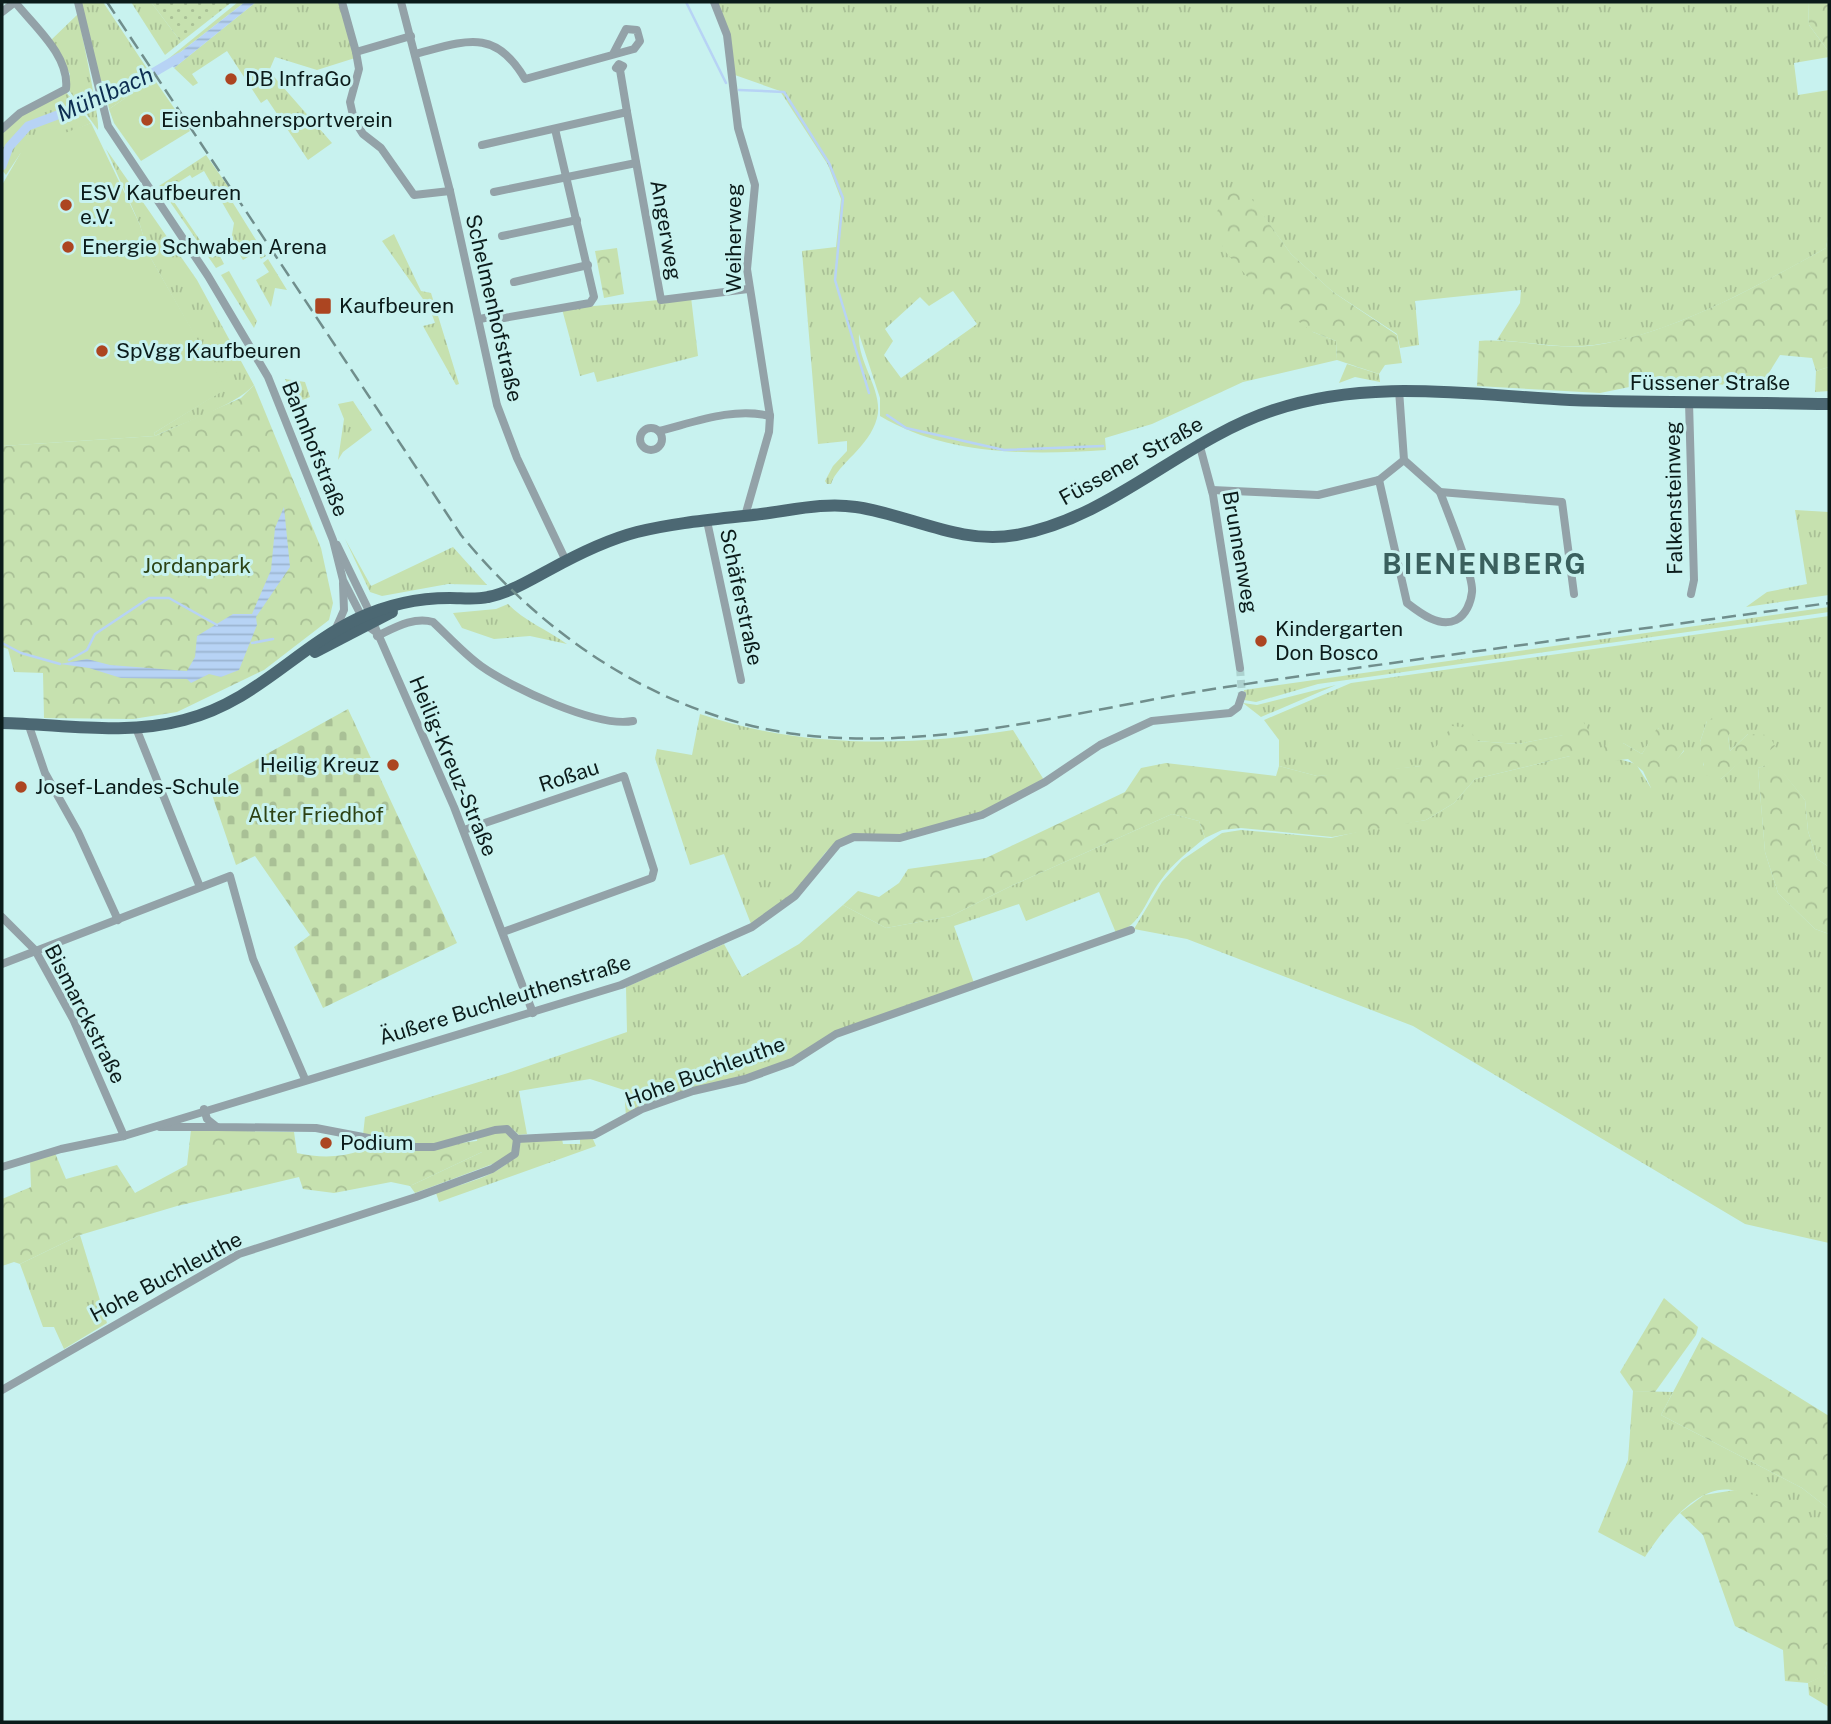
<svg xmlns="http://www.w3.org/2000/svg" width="1831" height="1724" viewBox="0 0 1831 1724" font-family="'Public Sans',sans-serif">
<defs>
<pattern id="grass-tufts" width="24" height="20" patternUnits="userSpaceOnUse" patternTransform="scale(1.75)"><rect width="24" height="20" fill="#c6e1af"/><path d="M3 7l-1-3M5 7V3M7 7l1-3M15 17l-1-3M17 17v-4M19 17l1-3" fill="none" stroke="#a9c096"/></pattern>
<pattern id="forest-crowns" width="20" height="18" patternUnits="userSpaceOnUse" patternTransform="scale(1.75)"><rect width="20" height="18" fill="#c6e1af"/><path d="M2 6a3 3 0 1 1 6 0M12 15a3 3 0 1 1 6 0" fill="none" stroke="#a9c096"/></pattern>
<pattern id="cemetery-stones" width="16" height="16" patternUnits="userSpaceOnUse" patternTransform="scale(1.75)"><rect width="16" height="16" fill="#c6e1af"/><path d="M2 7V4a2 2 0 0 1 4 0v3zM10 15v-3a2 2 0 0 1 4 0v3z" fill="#a9c096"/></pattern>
<pattern id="garden-dots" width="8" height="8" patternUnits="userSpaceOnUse" patternTransform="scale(1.75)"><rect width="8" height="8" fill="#c6e1af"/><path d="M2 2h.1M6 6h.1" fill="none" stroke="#a9c096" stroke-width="1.8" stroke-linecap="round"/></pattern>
<pattern id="water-rules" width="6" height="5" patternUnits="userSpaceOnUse" patternTransform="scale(1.75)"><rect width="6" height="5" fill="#b7d3f5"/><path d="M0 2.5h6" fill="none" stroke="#9cb5d1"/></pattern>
</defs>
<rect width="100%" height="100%" fill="#c8f2ef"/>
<g fill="url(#grass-tufts)" fill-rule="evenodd">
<polygon points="81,2 103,2 154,79 109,109 104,81 99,81"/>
<polygon points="131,2 151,2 181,42 165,55"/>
<polygon points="238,2 245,2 169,61 168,59"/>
<polygon points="256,2 339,2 355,58 317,70 275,57 269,71 332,143 308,160 267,99 261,103 227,51 192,74 198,83 193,86 174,68"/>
<path d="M716,2H1808L1809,25L1829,52V57L1794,63L1798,95L1829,90V230L1826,248C1761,284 1669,336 1594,345C1561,349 1530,342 1497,340L1520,303L1521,290L1415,301L1419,345L1400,348L1397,334L1333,292L1291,254L1242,187L1313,332L1336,341L1337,360L1243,382L1152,424L1105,438L1106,450C1031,455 947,456 880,416V398L859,334C857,363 884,391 877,418C869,448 838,463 831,484H827L825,481L833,466L847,451V441L818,444L802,251L836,247L841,199L828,165L780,91L732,74ZM953,291L977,324L901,378L884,355L893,341L885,329L920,297L929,306Z"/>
<path d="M78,14C81,30 101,123 98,130L68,89L70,74L49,42Z"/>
<polygon points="66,92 91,123 20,154 6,175 2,170 2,133 21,115"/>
<path d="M106,149L197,280L254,385C233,407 184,422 155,436L154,433L225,389L149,255L140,225Z"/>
<polygon points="206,155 237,199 233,203 266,256 261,259 256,252 243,260 236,249 232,251 230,247 234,223 204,171 192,178 190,175 166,190 212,258 219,254 224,264 216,268 159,186"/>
<polygon points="394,234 421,291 431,293 459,384 456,385 423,326 435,323 430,309 382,241"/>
<polygon points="268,259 287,290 275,288 271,307 256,280 269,272 263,263"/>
<polygon points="229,271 257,321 254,328 221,275"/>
<polygon points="691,297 698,356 597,382 594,372 580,376 562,309"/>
<polygon points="1347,364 1379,374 1380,382 1355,377 1339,383"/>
<polygon points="1829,367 1829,391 1815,392 1816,371"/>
<polygon points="1745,377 1765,379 1763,391 1711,383"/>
<polygon points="285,379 305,382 310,397 300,401 296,390 291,392"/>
<polygon points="353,401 372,430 343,452 338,460 344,419 338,404"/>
<polygon points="1795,510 1829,512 1829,595 1746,607 1767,592 1807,584"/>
<polygon points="345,539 371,586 453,547 487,585 448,584 382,596 370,592"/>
<path d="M508,604C523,620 549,631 567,644L530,636L494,639L462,628L453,613L496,609Z"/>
<polygon points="1829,607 1829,612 1318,684 1256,702 1244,700 1244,690"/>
<path d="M1829,616V867L1817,859L1808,831L1805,800L1775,763L1758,768L1765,852L1778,893L1815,929L1829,934V1243L1745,1224L1413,1026L1187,939L1134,929L1162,882L1182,860L1222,833L1241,830L1331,838L1378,827L1426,820L1454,803L1475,779L1570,756L1564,735L1518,744L1476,741L1421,766L1353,774L1317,776L1279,766V740L1264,720L1351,683ZM1707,721L1728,736L1730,751L1748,734L1747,755L1721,779L1703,765L1704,755L1700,742ZM1658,728L1674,742H1682L1684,751L1651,788L1636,764L1619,759L1623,743L1642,754Z"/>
<polygon points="1336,685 1261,717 1243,703 1257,705"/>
<path d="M700,714C801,748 909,747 1013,730L1044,780L982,814L900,836L837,842L825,853L794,894L751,924L724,854L690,865L655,758L657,749L692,755Z"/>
<path d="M1172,814L1199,821L1205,838C1189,851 1173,863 1161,880C1145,900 1142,925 1116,933L1099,892L1026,921L1019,904L954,926L974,983L835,1033L791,1060L626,1116L624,1090L590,1079L519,1091L527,1134L519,1135L509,1126L434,1144L416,1145L363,1135L365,1117L508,1073L627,1032L626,987L724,944L742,977L799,944L843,905L886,928L951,916L1011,886Z"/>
<polygon points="496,1132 506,1133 514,1140 513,1152 506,1159 415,1193 410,1186 482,1152 476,1138"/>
<path d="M592,1137L596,1146L439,1202L436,1193C465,1182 514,1175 521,1141L562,1139L563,1144H580V1138Z"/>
<polygon points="80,1235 107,1323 64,1349 54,1327 43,1327 20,1264"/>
<path d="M1633,1391L1673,1392L1661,1415L1802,1488L1829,1509V1542L1826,1535C1798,1521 1767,1500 1737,1491C1698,1480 1663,1530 1645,1557L1598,1532L1628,1460Z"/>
<polygon points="1829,1651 1829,1707 1809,1695 1808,1683 1824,1675"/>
</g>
<g fill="url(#forest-crowns)">
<polygon points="1808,2 1829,2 1829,52 1809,25"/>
<polygon points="1243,187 1291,254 1333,292 1397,335 1402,363 1385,365 1379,374 1337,360 1336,341 1313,332 1266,298 1223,249 1217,212 1224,193"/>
<path d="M1829,230V367L1816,371L1812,358L1780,355L1765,379L1644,384L1600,393L1477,386L1479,341C1518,338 1557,351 1596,345C1676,332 1757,286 1826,248Z"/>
<polygon points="617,248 624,294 604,298 595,251"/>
<polygon points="254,385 321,548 333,603 329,620 264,670 177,712 133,719 44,718 43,673 14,672 8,649 2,647 2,446 155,436 241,398"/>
<polygon points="1579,715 1589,731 1591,747 1570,756 1475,779 1454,803 1426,820 1332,837 1241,828 1222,830 1205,838 1199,821 1172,814 1011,886 951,916 886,928 843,905 858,891 879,897 899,883 908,869 986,858 1125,792 1141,768 1166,763 1276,776 1279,766 1317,776 1421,766 1452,726 1470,728 1476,741 1518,744 1563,735"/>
<polygon points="1718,715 1734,727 1728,736 1730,751 1748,734 1769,735 1775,746 1760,759 1747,756 1721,779 1705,775 1700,742 1707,721"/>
<polygon points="1657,728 1670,731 1675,742 1683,742 1684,750 1674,764 1681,776 1675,788 1665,794 1651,788 1643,771 1628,759 1612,761 1602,758 1603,749 1609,741 1623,743 1642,754"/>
<polygon points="1775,762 1805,800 1808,831 1817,859 1829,867 1829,934 1815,929 1778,893 1765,852 1758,768"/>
<path d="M191,1130L294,1132L297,1153C320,1158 340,1158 362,1150L363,1140L415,1149L484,1140L482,1152L410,1186L391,1182L334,1193L303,1189L299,1177L177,1206L80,1235L20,1264L14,1262L2,1266V1199L31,1187L30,1160L55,1153L66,1179L117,1165L135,1193L187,1165Z"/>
<polygon points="1664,1298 1698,1327 1696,1335 1655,1392 1633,1391 1620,1372"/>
<polygon points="1702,1337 1829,1416 1829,1509 1802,1488 1661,1415"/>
<polygon points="1735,1490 1784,1503 1826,1535 1829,1542 1829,1651 1824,1676 1808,1683 1785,1681 1783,1650 1735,1626 1703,1535 1680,1513 1704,1495"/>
</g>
<polygon fill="url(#cemetery-stones)" points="348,709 457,943 323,1008 294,947 310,935 255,856 236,865 209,786"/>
<polygon fill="url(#garden-dots)" points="151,2 232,2 181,42"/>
<g fill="#c6e1af">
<polygon points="154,79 190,131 141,161 114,123 109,109"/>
<polygon points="91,123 140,225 149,255 226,389 154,433 155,436 2,446 2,185 20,154 42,130 57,129 65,133"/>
</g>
<g fill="url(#water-rules)">
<polygon points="245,2 256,2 174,68 169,61"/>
<polygon points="284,507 290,567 256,617 257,625 239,670 221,677 209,674 191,683 187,679 121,678 89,668 60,664 87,659 110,665 187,671 195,657 197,636 233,614 252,614 271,570 275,528"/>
</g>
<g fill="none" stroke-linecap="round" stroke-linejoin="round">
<g stroke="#b7d3f5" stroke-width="2.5">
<polyline points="686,2 726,83"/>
<polyline points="739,90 784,92 829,163 843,198 835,280 869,393"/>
<polyline points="887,415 906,428 1004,450 1103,446"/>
<polyline points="2,643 21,653 60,664"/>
<polyline points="252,643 273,639"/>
<polyline points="69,660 87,650 95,634 149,598 169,598 217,625"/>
</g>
<polyline stroke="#b7d3f5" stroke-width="9" points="2,166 9,147 28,126 122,91 180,57"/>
<polyline stroke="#acd2cf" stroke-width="8" stroke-dasharray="8 4" stroke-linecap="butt" points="1240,668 1242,695"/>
<g stroke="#93a2a8" stroke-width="8">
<polyline points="78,2 108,126 208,276 268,377 333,540 343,580 366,625 376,632"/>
<polyline points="342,2 356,52 411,36"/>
<polyline points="401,2 450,191 497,405 517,458 566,561"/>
<polyline points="714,2 727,35 738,128 755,185 747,269 770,416 769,432 745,516"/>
<polyline points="2,12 15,2"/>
<polyline points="356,52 359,69 350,102 354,120 363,134 381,148 414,195 450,191"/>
<path d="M415,54C465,41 495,27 525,79L634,49L640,41L637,30L626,29L613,54"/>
<polyline points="620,70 623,66 619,64 616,68 620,70 627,112"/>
<path d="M2,129L20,113L66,89C70,56 34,26 15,2"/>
<polyline points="482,145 627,112 661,300 748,289"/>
<polyline points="494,192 636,163"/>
<polyline points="502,236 577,220"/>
<polyline points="514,282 588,265"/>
<polyline points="480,319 499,315 504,318 590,303 594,297 555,129"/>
<polyline points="1399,390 1404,460 1440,492 1562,502 1574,594"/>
<polyline points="1689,402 1694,580 1691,594"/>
<circle cx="651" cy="439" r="11"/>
<path d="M659,431C695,422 733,407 770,416"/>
<polyline points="1199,443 1213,495 1240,668"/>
<path d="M1379,480L1407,603C1420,613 1439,628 1456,620C1466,615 1471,602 1472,592C1474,576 1447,511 1440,492"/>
<polyline points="1212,490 1318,495 1379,480 1404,460"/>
<polyline points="707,521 741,680"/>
<polyline points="337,545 371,615"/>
<polyline points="375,627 454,807 533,1013"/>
<polyline points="336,628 344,610 343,583"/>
<path d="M377,636C394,628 414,616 433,622C448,636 464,654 481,666C512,688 597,728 633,721"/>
<polyline points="28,723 45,773 78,832 118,920"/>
<polyline points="136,728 200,887"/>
<polyline points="464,830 624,776 654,870 652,878 503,932"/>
<polyline points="2,917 35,950 73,1019 124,1136"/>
<polyline points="2,964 230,876 253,959 305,1079"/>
<polyline points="204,1109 207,1119 217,1127 316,1128 415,1147 434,1147 495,1130 507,1129 517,1139"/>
<polyline points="160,1127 217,1127"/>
<polyline points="517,1139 594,1135 642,1109 693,1091 745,1079 792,1062 836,1034 1131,930"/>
<polyline points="2,1167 61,1149 124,1136 621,985 752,927 795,896 838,844 854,837 900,838 982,815 1045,782 1100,745 1152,721 1230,713 1238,707 1242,695"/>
<polyline points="2,1390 239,1254 416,1197 492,1169 515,1154 517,1139"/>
</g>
<g stroke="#4c6873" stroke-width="12">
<polyline points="315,652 392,612"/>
<path d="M2,723C61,724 125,736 184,720C255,702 295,649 357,619C386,605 417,598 450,598C462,598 475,600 488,597C509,593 530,580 549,570C578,554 606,540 637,532C677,522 720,519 761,514C793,510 825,502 856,507C911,515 959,545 1016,535C1112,518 1182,440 1274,410C1370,378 1471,395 1570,400C1656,403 1743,402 1829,404"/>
</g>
<path stroke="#708e8c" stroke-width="2.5" stroke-dasharray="14 7" stroke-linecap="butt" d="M107,2L461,535C546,638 660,715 795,734C939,753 1085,708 1226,687C1427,657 1628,631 1829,603"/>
</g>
<g fill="#ac4521" stroke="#c8f2ef" stroke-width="2.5">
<circle cx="231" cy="79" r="7"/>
<circle cx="147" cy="120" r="7"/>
<circle cx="66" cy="205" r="7"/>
<circle cx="68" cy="247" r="7"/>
<rect x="314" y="297" width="18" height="18" rx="3.5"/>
<circle cx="102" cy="351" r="7"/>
<circle cx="1261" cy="641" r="7"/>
<circle cx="393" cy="765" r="7"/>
<circle cx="21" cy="787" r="7"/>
<circle cx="326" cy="1143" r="7"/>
</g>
<g text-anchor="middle" stroke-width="6" stroke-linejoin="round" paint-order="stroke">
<g font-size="21" fill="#0b1b1a" stroke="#c8f2ef" text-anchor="start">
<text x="245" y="86">DB InfraGo</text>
<text x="161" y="127">Eisenbahnersportverein</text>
<text x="80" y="200">ESV Kaufbeuren<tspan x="80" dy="24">e.V.</tspan></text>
<text x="82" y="254">Energie Schwaben Arena</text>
<text x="339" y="313">Kaufbeuren</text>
<text x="116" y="358">SpVgg Kaufbeuren</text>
<text x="1275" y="636">Kindergarten<tspan x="1275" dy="24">Don Bosco</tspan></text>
<text x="379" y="772" text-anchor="end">Heilig Kreuz</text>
<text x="35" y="794">Josef-Landes-Schule</text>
<text x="340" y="1150">Podium</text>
</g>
<g font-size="21" fill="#0b1b1a" stroke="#c8f2ef">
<text transform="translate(666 230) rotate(80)" y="7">Angerweg</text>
<text transform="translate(734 238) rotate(-90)" y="7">Weiherweg</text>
<text transform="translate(494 308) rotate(77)" y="7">Schelmenhofstraße</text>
<text x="1710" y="390">Füssener Straße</text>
<text transform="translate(315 449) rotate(68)" y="7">Bahnhofstraße</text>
<text transform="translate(1131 461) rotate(-29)" y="7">Füssener Straße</text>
<text transform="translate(1674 498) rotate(-91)" y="7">Falkensteinweg</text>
<text transform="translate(1240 552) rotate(80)" y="7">Brunnenweg</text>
<text transform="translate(741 597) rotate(78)" y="7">Schäferstraße</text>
<text transform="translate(453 766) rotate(67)" y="7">Heilig-Kreuz-Straße</text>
<text transform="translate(569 776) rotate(-18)" y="7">Roßau</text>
<text transform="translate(505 1000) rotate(-17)" y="7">Äußere Buchleuthenstraße</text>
<text transform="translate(85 1014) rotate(63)" y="7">Bismarckstraße</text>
<text transform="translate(705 1072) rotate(-20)" y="7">Hohe Buchleuthe</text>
<text transform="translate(166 1277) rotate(-28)" y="7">Hohe Buchleuthe</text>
</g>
<g font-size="21" fill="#2c4214" stroke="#c8f2ef">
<text x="197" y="573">Jordanpark</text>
<text x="316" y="822">Alter Friedhof</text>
</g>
<g font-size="23" font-style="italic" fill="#0d2e51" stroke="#c8f2ef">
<text transform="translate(105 94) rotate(-24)" y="8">Mühlbach</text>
</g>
<g font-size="28" font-weight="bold" letter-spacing="2" fill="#3a605e" stroke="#c8f2ef">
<text x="1485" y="574">BIENENBERG</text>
</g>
</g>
<rect width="1831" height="1724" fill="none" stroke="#0b1b1a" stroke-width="7"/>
</svg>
